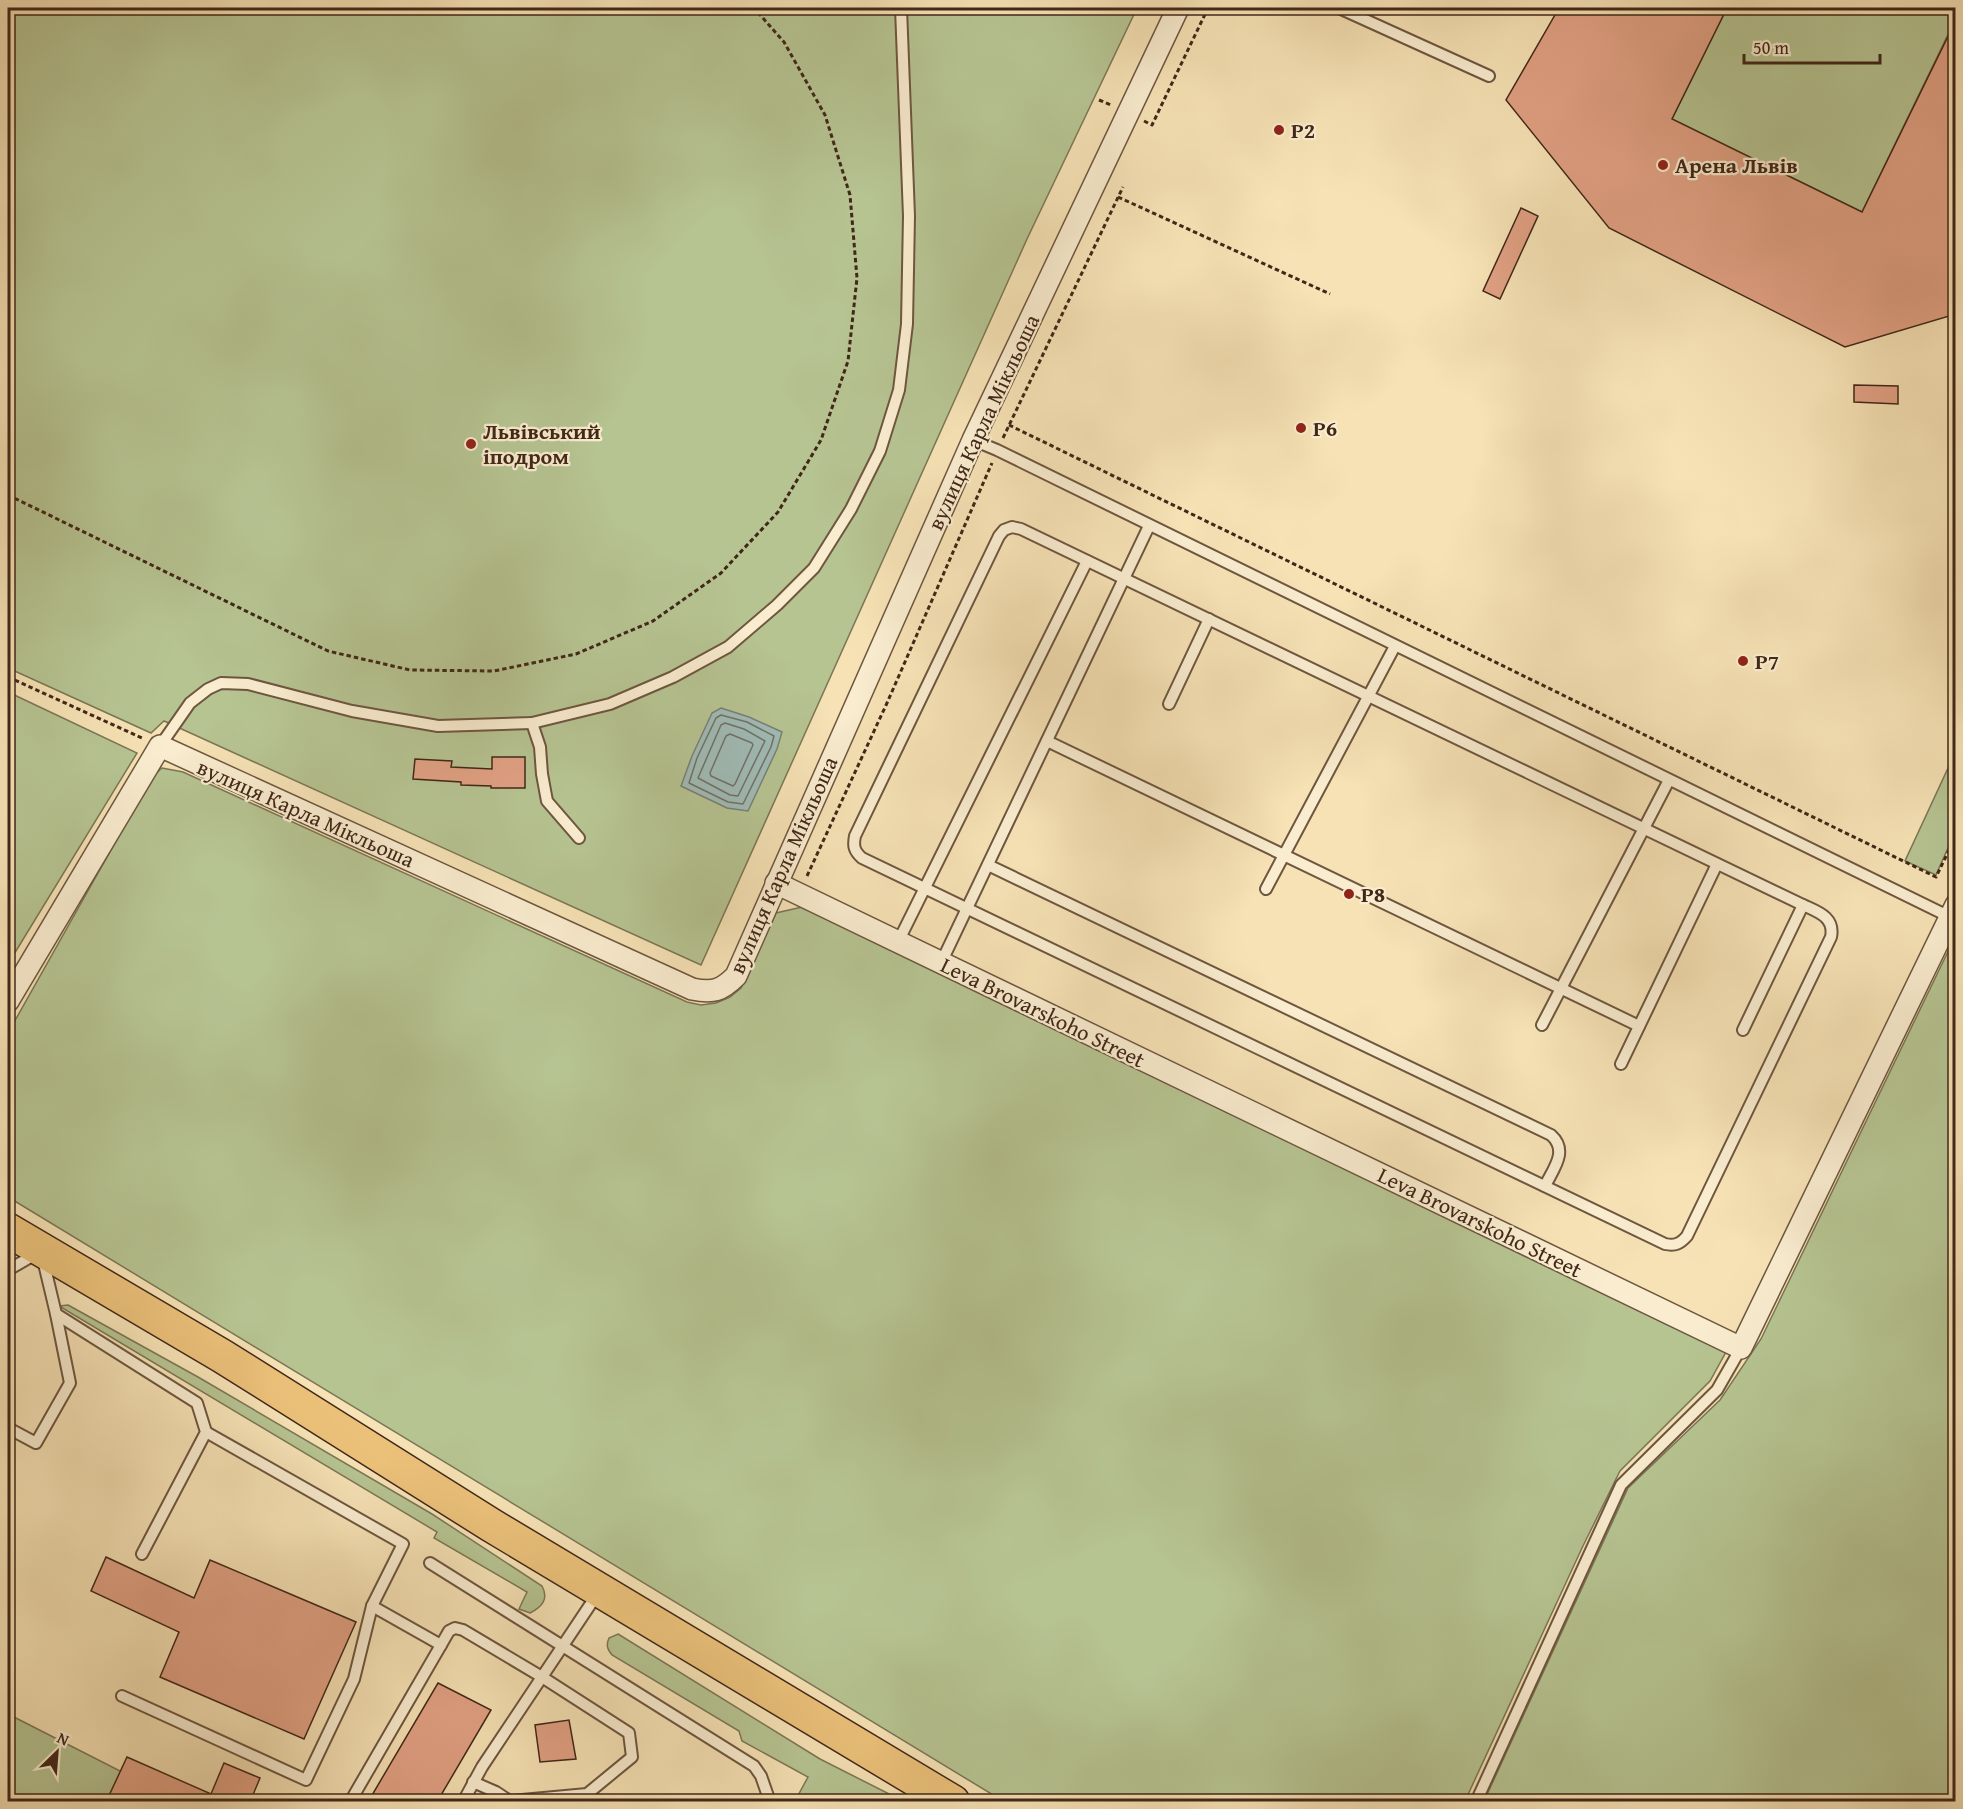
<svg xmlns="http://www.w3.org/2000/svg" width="1963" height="1809" viewBox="0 0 1963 1809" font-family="'Gentium Book Plus',serif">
<rect width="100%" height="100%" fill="#f6e2b5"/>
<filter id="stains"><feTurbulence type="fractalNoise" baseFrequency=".00333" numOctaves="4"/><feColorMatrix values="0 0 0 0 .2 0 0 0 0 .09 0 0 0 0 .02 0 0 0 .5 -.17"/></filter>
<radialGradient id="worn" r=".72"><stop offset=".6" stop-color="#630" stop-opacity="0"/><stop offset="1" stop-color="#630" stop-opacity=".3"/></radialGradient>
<g fill="#b6c492" stroke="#7c7655" stroke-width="1.5">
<polygon points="8,8 1137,8 1027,239 701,965 164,721 151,733 8,668"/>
<polygon points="1727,8 1955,8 1955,20 1862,212 1672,119"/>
<polygon points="8,692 137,753 8,964"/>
<polygon points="1955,753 1955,832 1936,875 1905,861"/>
<polygon points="162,768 183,772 687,1002 701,1005 716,1003 730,997 741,988 776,913 802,907 1726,1352 1710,1381 1620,1471 1582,1548 1465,1801 1003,1801 8,1197 8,1033 152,777"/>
<polygon points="1955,937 1955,1801 1484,1801 1628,1488 1720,1400 1761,1339"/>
<path d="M68,1305L198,1377L432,1514L542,1586C549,1599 542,1607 530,1613L519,1609L527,1592L434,1538L437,1532L59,1306Z"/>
<path d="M618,1634L820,1759L903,1801H795L808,1777L742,1741L739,1731L612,1655C607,1649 606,1645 609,1638Z"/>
<polygon points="8,1714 179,1801 8,1801"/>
</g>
<polygon fill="#a0bcb7" stroke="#7a8077" stroke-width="1.5" points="721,708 749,717 782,732 777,749 748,811 727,808 681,786 692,756 712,713"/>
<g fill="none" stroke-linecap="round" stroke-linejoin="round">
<g stroke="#707268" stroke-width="1.5">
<polygon points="721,715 747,722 774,736 771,747 743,804 728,802 689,783 697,758 716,718"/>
<polygon points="725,723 744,729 765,741 738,796 730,795 698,778 721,725"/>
<polygon points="730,734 752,743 753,745 735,784 733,786 711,776 710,773 726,736"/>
</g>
</g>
<g fill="#e1a184" stroke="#412718" stroke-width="1.5">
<polygon points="1559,8 1727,8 1672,119 1862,212 1956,20 1956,314 1845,347 1609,228 1506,100"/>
<polygon points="1521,208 1538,216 1500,299 1483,291"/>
<polygon points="1854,385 1898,386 1898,404 1854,402"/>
<polygon points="492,757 525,757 525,788 491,788 491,786 461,785 461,782 413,779 415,759 452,761 451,767 492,769"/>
<polygon points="106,1557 194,1598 210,1560 356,1622 304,1739 160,1677 179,1632 91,1591"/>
<polygon points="438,1683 491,1710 437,1802 368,1802"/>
<polygon points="569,1720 576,1759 540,1762 535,1725"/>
<polygon points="127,1757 211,1794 224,1763 260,1778 250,1802 106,1802"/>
</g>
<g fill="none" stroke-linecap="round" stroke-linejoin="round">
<g stroke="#6e563f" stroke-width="14">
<g id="lane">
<polyline points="1339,8 1489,76"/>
<polyline points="973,440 997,450 1950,917"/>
<path d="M1012,527L1021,529L1803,905C1818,912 1835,917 1831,937L1687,1236C1680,1244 1675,1246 1665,1244L862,858C854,851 853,846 855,836L999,536L1004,530Z"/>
<polyline points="1169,704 1209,619"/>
<polyline points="532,723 540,747 542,774 547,801 579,838"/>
<polyline points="1047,741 1639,1026"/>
<polyline points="160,746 190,703 208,689 221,683 248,684 352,711 438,726 532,723 610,704 673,677 728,647 777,605 814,568 851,509 880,451 899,390 907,324 909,216 901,8"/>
<path d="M988,865L1551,1135C1569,1151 1553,1169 1545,1186"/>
<polyline points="1266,889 1395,646"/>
<polyline points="898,942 1087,561"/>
<polyline points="941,963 1149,526"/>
<polyline points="1542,1025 1669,780"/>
<polyline points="1743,1030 1803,905"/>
<polyline points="1621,1064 1717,864"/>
<polyline points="8,1270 41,1251 56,1314 70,1383 36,1443 8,1428"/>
<polyline points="56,1314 197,1403 206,1432 142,1554"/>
<polyline points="430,1563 754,1766 761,1776 770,1802"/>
<polyline points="372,1606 441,1645"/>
<polyline points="122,1696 306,1780 354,1679 372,1606 403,1544 206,1432"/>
<polyline points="473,1782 496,1792 511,1802"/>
<polyline points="350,1802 441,1645 449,1631 455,1628 463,1630 542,1677 629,1733 632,1757 587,1794 511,1801"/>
<polyline points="463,1802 482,1767 598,1593"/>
<polyline points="1476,1802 1621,1485 1717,1390 1741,1348"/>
</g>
</g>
<g stroke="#6e563f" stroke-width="24">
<g id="street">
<polyline points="776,883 1741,1348 1956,905"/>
<path d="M8,1001L160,746L692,989C713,993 721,991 736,976L973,440L1178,8"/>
</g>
</g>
<g stroke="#412718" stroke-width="36">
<polyline id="highway" points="8,1230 222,1356 491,1525 953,1802"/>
</g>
<g stroke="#412718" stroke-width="3" stroke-dasharray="4.5 3" stroke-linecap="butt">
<polyline points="1099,100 1111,105"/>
<polyline points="1144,121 1152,125 1208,8"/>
<polyline points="1118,197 1330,294"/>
<polyline points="1009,425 1936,877 1956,836"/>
<polyline points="1003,438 1123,187"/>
<polyline points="8,495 328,651 410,670 494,671 576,654 653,621 721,573 778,512 821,440 848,361 857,278 850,195 825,115 784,42 754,8"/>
<polyline points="8,677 142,738"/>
<polyline points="807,876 887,703 992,463"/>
</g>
<use href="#lane" stroke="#f9eccf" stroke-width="10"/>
<use href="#street" stroke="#f9eccf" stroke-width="21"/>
<use href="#highway" stroke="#ebc17a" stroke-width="33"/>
</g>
<g fill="#8f2418" stroke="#f9eccf" stroke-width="2">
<circle cx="1279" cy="130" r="6"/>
<circle cx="1663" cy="165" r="6"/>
<circle cx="1301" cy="428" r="6"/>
<circle cx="471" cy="444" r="6"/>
<circle cx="1743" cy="661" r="6"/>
<circle cx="1349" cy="894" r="6"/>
</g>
<g text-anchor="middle" stroke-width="4.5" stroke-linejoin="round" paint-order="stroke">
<g font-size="22" font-weight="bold" fill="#412718" stroke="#f9eccf" text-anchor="start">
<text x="1291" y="138">P2</text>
<text x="1675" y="173">Арена Львів</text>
<text x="1313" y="436">P6</text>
<text x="483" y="439">Львівський<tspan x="483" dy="25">іподром</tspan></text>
<text x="1755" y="669">P7</text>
<text x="1361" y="902">P8</text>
</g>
<g font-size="22" fill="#412718" stroke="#f9eccf">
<text transform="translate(983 422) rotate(-65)" y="8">вулиця Карла Мікльоша</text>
<text transform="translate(306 813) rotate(24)" y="8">вулиця Карла Мікльоша</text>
<text transform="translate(783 865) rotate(-66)" y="8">вулиця Карла Мікльоша</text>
<text transform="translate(1043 1012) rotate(26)" y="8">Leva Brovarskoho Street</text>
<text transform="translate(1480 1222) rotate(26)" y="8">Leva Brovarskoho Street</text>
</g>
</g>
<rect width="1963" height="1809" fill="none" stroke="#f6e2b5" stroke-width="30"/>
<rect x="9" y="9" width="1945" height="1791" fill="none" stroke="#412718" stroke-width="3"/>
<rect x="15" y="15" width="1933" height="1779" fill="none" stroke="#412718" stroke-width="1.5"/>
<g transform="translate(57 1752) rotate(25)" stroke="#f9eccf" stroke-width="4.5" paint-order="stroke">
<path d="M0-4.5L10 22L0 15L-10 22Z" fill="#412718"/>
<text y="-9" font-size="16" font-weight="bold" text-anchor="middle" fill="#412718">N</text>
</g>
<path d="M1744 54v9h136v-9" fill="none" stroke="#412718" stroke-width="3"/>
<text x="1753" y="54" font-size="18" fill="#412718" stroke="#f9eccf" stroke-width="4.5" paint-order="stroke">50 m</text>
<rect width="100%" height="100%" filter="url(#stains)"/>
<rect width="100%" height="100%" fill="url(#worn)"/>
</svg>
